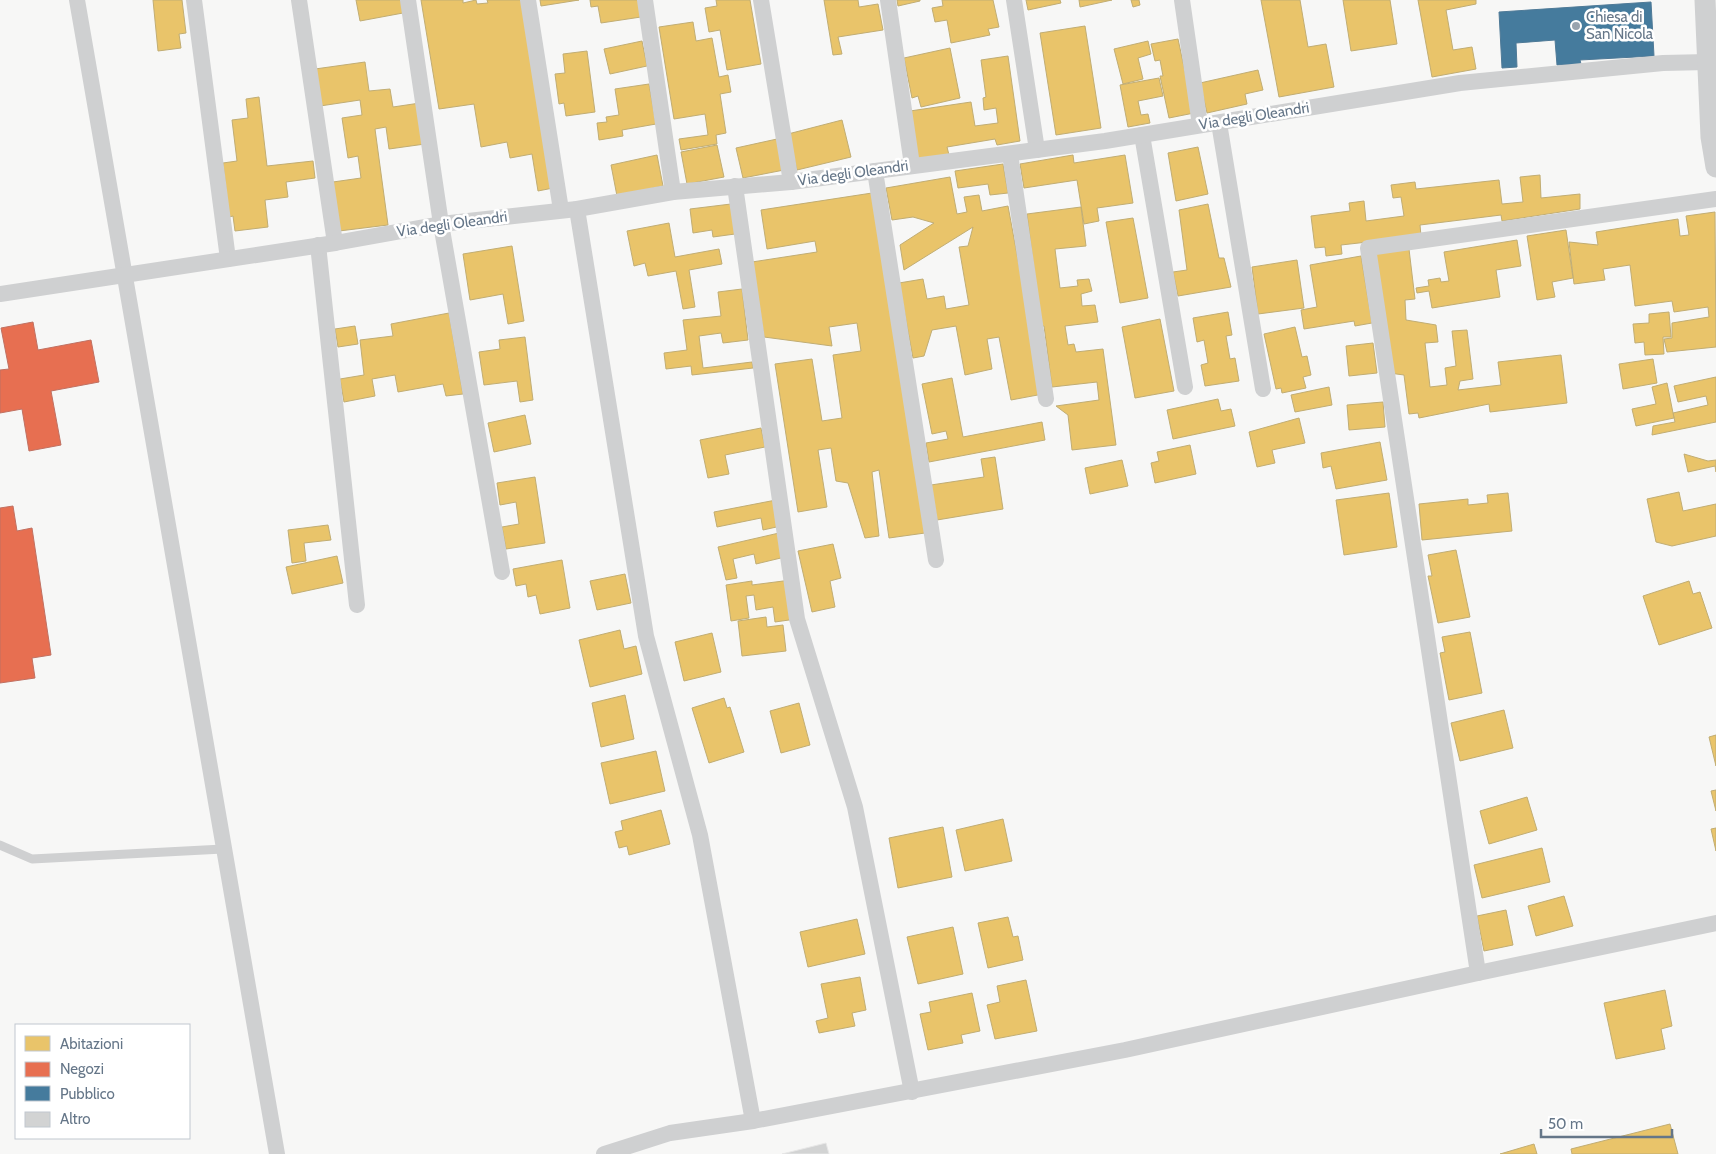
<svg xmlns="http://www.w3.org/2000/svg" width="1716" height="1154" viewBox="0 0 1716 1154" font-family="Cabin,sans-serif">
<rect width="100%" height="100%" fill="#f7f7f6"/>
<g fill="#e9c46a" stroke="#c1ad73">
<polygon points="153,0 182,0 186,33 179,34 181,48 158,51"/>
<polygon points="356,0 401,0 403,13 360,21"/>
<polygon points="421,0 463,0 463,3 476,0 477,4 488,3 487,0 522,0 553,188 538,191 532,154 510,158 507,142 481,147 474,104 439,109"/>
<polygon points="540,0 579,0 541,6"/>
<polygon points="590,0 638,0 641,17 601,23 598,6 591,7"/>
<polygon points="716,0 750,0 761,64 727,70 720,30 709,32 705,8 717,6"/>
<polygon points="824,0 858,0 859,7 878,4 883,30 838,37 842,54 833,55"/>
<polygon points="897,0 920,0 920,1 898,6"/>
<polygon points="942,0 993,0 999,27 988,29 990,35 951,43 947,20 935,22 932,8 943,6"/>
<polygon points="1026,0 1060,0 1061,3 1028,10"/>
<polygon points="1079,0 1112,0 1080,7"/>
<polygon points="1131,0 1139,0 1140,5 1133,7"/>
<polygon points="1261,0 1300,0 1308,47 1326,44 1334,87 1279,97"/>
<polygon points="1343,0 1390,0 1397,44 1351,51"/>
<polygon points="1418,0 1476,0 1476,4 1446,10 1453,50 1472,47 1476,69 1432,77"/>
<polygon points="693,22 696,41 712,38 719,77 728,75 731,92 720,94 726,133 716,135 717,144 681,150 679,139 708,135 705,114 674,119 659,27"/>
<polygon points="1085,26 1101,128 1056,135 1040,33"/>
<polygon points="1178,39 1194,113 1169,118 1160,76 1163,76 1160,60 1155,61 1151,44"/>
<polygon points="642,41 647,66 610,74 604,49"/>
<polygon points="1148,41 1151,54 1138,58 1143,79 1123,84 1114,49"/>
<polygon points="950,48 960,98 921,107 918,96 912,98 904,58"/>
<polygon points="587,51 595,112 566,116 564,103 559,104 555,74 565,73 563,54"/>
<polygon points="1008,56 1020,141 997,145 995,139 947,147 949,155 917,160 910,111 971,102 975,126 998,123 996,108 984,110 983,98 986,97 981,60"/>
<polygon points="365,62 369,91 390,89 393,107 420,103 425,144 389,149 386,127 375,129 388,225 339,231 333,182 361,178 358,156 348,158 342,118 362,115 360,100 320,106 315,69"/>
<polygon points="1258,70 1263,90 1245,94 1247,104 1207,113 1200,83"/>
<polygon points="1159,78 1163,96 1138,101 1141,115 1148,114 1150,123 1128,127 1120,85"/>
<polygon points="649,84 656,124 622,130 623,136 599,140 597,123 607,122 606,117 619,115 615,89"/>
<polygon points="259,97 267,166 313,161 315,178 286,182 288,197 265,200 268,227 235,231 233,216 229,217 223,163 237,161 232,120 248,118 246,99"/>
<polygon points="842,120 851,157 797,170 788,134"/>
<polygon points="777,139 784,170 743,178 736,148"/>
<polygon points="717,145 724,177 687,184 681,152"/>
<polygon points="1198,147 1208,194 1176,201 1168,153"/>
<polygon points="657,155 663,186 617,196 611,165"/>
<polygon points="1073,155 1074,163 1125,155 1133,203 1097,208 1099,221 1084,224 1077,180 1024,188 1020,164"/>
<polygon points="1003,164 1008,193 990,195 988,184 958,188 955,171"/>
<polygon points="1540,175 1541,198 1580,194 1580,209 1502,221 1501,215 1420,225 1421,236 1341,245 1342,254 1326,256 1325,247 1315,248 1311,216 1350,211 1349,203 1364,201 1366,221 1404,216 1401,197 1393,198 1391,185 1415,182 1416,189 1499,180 1502,204 1523,202 1520,177"/>
<polygon points="950,177 957,214 967,212 964,197 979,195 982,211 1008,206 1043,394 1011,400 999,337 987,339 992,369 965,375 956,326 932,330 924,356 913,358 899,283 923,279 927,299 944,296 946,309 969,305 959,247 968,246 973,227 904,270 900,245 934,223 913,217 892,220 886,188"/>
<polygon points="872,193 925,533 889,538 879,470 872,472 879,536 865,538 848,483 836,481 831,448 818,450 827,507 798,512 775,364 812,359 822,421 842,418 833,355 861,351 857,323 829,327 832,346 764,337 752,262 817,252 815,241 767,249 761,210"/>
<polygon points="731,204 735,234 713,237 712,230 693,233 690,209"/>
<polygon points="1208,204 1219,258 1224,258 1231,287 1178,296 1173,272 1187,270 1179,210"/>
<polygon points="1081,207 1086,246 1055,249 1060,288 1078,286 1077,280 1089,279 1092,291 1081,294 1082,306 1095,305 1098,322 1065,326 1068,345 1074,344 1076,352 1103,349 1116,445 1072,450 1068,415 1056,406 1099,400 1097,382 1052,387 1044,326 1041,326 1027,214"/>
<polygon points="1715,212 1716,347 1667,352 1664,339 1672,338 1672,323 1709,317 1708,307 1674,312 1672,301 1635,306 1630,265 1603,269 1605,280 1574,284 1569,242 1598,245 1596,232 1678,219 1680,236 1689,235 1686,216"/>
<polygon points="1133,218 1148,298 1120,303 1106,222"/>
<polygon points="669,223 675,257 719,249 722,264 689,270 695,307 683,309 676,271 648,276 645,263 634,266 627,231"/>
<polygon points="1566,230 1573,278 1552,282 1555,297 1537,300 1527,236"/>
<polygon points="1517,240 1521,266 1496,270 1500,297 1432,308 1429,291 1417,293 1416,288 1429,286 1428,280 1440,278 1441,282 1449,281 1444,252"/>
<polygon points="512,246 524,321 508,324 503,294 470,300 463,254"/>
<polygon points="1409,249 1415,299 1405,300 1406,320 1436,325 1438,342 1425,343 1430,387 1447,385 1445,368 1456,366 1452,331 1467,330 1473,379 1460,381 1458,390 1501,385 1498,362 1561,355 1567,403 1490,412 1489,404 1419,418 1418,413 1409,414 1404,375 1389,373 1375,253"/>
<polygon points="1361,256 1372,323 1355,326 1354,321 1304,329 1301,310 1317,307 1310,265"/>
<polygon points="1297,260 1304,308 1258,314 1252,267"/>
<polygon points="742,289 748,340 723,343 721,333 699,336 703,368 752,362 753,368 692,375 691,366 666,369 664,353 687,350 683,320 721,316 718,292"/>
<polygon points="1228,312 1232,335 1226,336 1230,359 1235,358 1239,381 1205,386 1201,365 1208,363 1204,340 1197,342 1193,318"/>
<polygon points="1669,312 1671,337 1663,337 1664,354 1645,355 1644,342 1635,343 1633,324 1649,323 1649,314"/>
<polygon points="449,313 463,394 446,396 443,384 398,392 395,375 372,379 375,396 344,402 340,379 364,375 360,340 393,336 391,324"/>
<polygon points="1160,319 1174,391 1135,398 1122,327"/>
<polygon points="355,326 358,344 338,347 335,329"/>
<polygon points="1295,327 1302,357 1307,356 1311,375 1303,377 1306,388 1282,393 1281,388 1276,389 1264,334"/>
<polygon points="525,337 533,400 520,402 517,381 484,385 479,352 500,349 499,340"/>
<polygon points="1373,343 1377,373 1349,376 1346,346"/>
<polygon points="1653,359 1657,383 1623,389 1619,364"/>
<polygon points="1716,377 1716,422 1652,435 1653,426 1675,422 1673,413 1708,405 1706,396 1678,402 1674,386"/>
<polygon points="952,378 963,437 1042,422 1045,440 929,462 926,443 948,439 946,431 932,434 922,384"/>
<polygon points="1667,383 1674,418 1636,426 1632,409 1656,404 1652,387"/>
<polygon points="1329,387 1332,405 1295,412 1291,395"/>
<polygon points="1218,399 1221,411 1231,409 1235,426 1173,439 1167,410"/>
<polygon points="1383,402 1385,427 1349,430 1347,405"/>
<polygon points="525,415 531,444 494,452 488,423"/>
<polygon points="1299,418 1305,443 1272,450 1275,463 1257,467 1249,432"/>
<polygon points="761,428 765,447 725,455 729,474 708,478 700,440"/>
<polygon points="1380,442 1387,480 1336,489 1331,466 1323,468 1321,453"/>
<polygon points="1190,445 1196,474 1155,483 1151,463 1159,461 1157,452"/>
<polygon points="1684,454 1708,461 1716,460 1716,472 1715,466 1688,472"/>
<polygon points="995,457 1003,509 937,520 931,485 984,477 981,459"/>
<polygon points="1122,460 1128,486 1090,494 1085,468"/>
<polygon points="535,477 545,543 506,549 502,527 519,524 516,502 500,505 497,483"/>
<polygon points="1679,492 1683,511 1716,504 1716,536 1672,546 1656,542 1647,499"/>
<polygon points="1389,493 1397,547 1344,555 1336,500"/>
<polygon points="1508,493 1512,531 1422,540 1419,504 1468,499 1468,505 1488,503 1487,495"/>
<polygon points="776,500 781,526 763,530 761,518 717,527 714,512"/>
<polygon points="328,525 331,540 304,543 306,561 292,563 288,530"/>
<polygon points="779,533 785,557 756,564 754,554 733,559 737,578 726,580 718,547"/>
<polygon points="833,544 841,578 830,581 835,607 812,612 798,551"/>
<polygon points="1456,550 1470,617 1438,623 1428,576 1432,576 1428,555"/>
<polygon points="337,556 343,583 292,594 286,567"/>
<polygon points="562,560 570,608 540,614 536,595 528,597 526,584 516,586 513,569"/>
<polygon points="625,574 631,603 597,610 590,581"/>
<polygon points="791,580 796,619 775,622 773,607 756,610 754,595 746,596 749,618 731,621 726,585 752,581 752,585"/>
<polygon points="1689,581 1693,594 1700,592 1712,628 1659,645 1643,596"/>
<polygon points="766,617 767,627 783,625 786,651 742,656 738,621"/>
<polygon points="620,630 624,649 636,646 642,674 590,687 579,640"/>
<polygon points="1470,632 1482,693 1449,700 1440,653 1445,652 1442,637"/>
<polygon points="712,633 721,672 684,681 675,642"/>
<polygon points="625,695 634,739 601,747 592,703"/>
<polygon points="724,698 727,708 730,707 744,752 709,763 692,708"/>
<polygon points="799,703 810,745 781,753 770,711"/>
<polygon points="1504,710 1513,748 1460,761 1451,723"/>
<polygon points="1716,735 1716,766 1709,737"/>
<polygon points="656,751 665,791 610,804 601,763"/>
<polygon points="1716,790 1716,811 1711,791"/>
<polygon points="1527,797 1537,830 1489,844 1480,811"/>
<polygon points="661,810 670,844 629,855 627,846 619,848 615,832 623,830 621,821"/>
<polygon points="1003,819 1012,861 965,871 956,830"/>
<polygon points="943,827 952,877 898,888 889,838"/>
<polygon points="1716,828 1716,851 1711,829"/>
<polygon points="1542,848 1550,882 1482,898 1474,865"/>
<polygon points="1564,896 1573,926 1536,936 1528,906"/>
<polygon points="1506,910 1513,945 1484,951 1477,916"/>
<polygon points="1008,917 1013,937 1018,936 1023,960 988,968 978,923"/>
<polygon points="857,919 865,954 808,967 800,932"/>
<polygon points="953,927 963,974 918,984 907,937"/>
<polygon points="860,977 866,1010 852,1013 855,1026 819,1033 816,1021 828,1018 821,984"/>
<polygon points="1026,980 1037,1031 995,1039 987,1005 1000,1002 997,986"/>
<polygon points="1665,990 1672,1026 1661,1029 1665,1049 1616,1059 1604,1003"/>
<polygon points="972,993 980,1031 961,1035 963,1043 928,1050 920,1014 931,1012 929,1002"/>
<polygon points="1670,1124 1678,1154 1572,1154 1571,1149"/>
<polygon points="1534,1144 1537,1154 1500,1154"/>
</g>
<g fill="#e76f51" stroke="#c07162">
<polygon points="33,322 38,350 91,340 99,382 51,391 61,445 29,451 22,409 0,413 0,370 9,369 1,328"/>
<polygon points="13,506 17,531 32,528 51,655 32,658 35,678 0,683 0,508"/>
</g>
<polygon fill="#457b9d" stroke="#4f7a97" points="1651,2 1654,56 1580,60 1581,64 1557,65 1555,40 1516,43 1517,67 1502,68 1499,12"/>
<polygon fill="#d2d3d3" stroke="#e6e6e6" points="826,1143 829,1154 782,1154"/>
<g fill="none" stroke-linecap="round" stroke-linejoin="round">
<polyline stroke="#cfd0d1" stroke-width="9" points="0,845 32,859 223,849"/>
<g stroke="#cfd0d1" stroke-width="16">
<polyline points="77,0 277,1154"/>
<polyline points="194,0 228,259"/>
<polyline points="299,0 335,243"/>
<polyline points="408,0 441,224 502,572"/>
<polyline points="528,0 561,210"/>
<polyline points="645,0 673,192"/>
<polyline points="761,0 791,182"/>
<polyline points="888,0 912,165"/>
<polyline points="1014,0 1037,150"/>
<polyline points="1182,0 1200,125"/>
<polyline points="1219,123 1263,389"/>
<polyline points="1142,135 1185,387"/>
<polyline points="1010,154 1046,399"/>
<polyline points="875,171 936,560"/>
<polyline points="735,186 797,619 855,807 912,1092"/>
<polyline points="577,209 646,636 700,835 753,1121"/>
<polyline points="318,245 357,605"/>
<polyline points="0,294 335,243 441,224 577,209 673,192 791,182 1105,141 1460,83 1663,63 1708,62"/>
<polyline points="1478,973 1716,923"/>
<polyline points="604,1154 670,1133 753,1121 1125,1050 1478,973 1368,248 1716,199"/>
</g>
<polyline stroke="#cfd0d1" stroke-width="21" points="1705,0 1711,137 1716,167"/>
</g>
<circle fill="#98a3ae" stroke="#fff" stroke-width="2" cx="1576" cy="26" r="5"/>
<g text-anchor="middle" stroke-width="5" stroke-linejoin="round" paint-order="stroke">
<g font-size="15" fill="#657688" stroke="#fff" text-anchor="start">
<text x="1586" y="22">Chiesa di<tspan x="1586" dy="17">San Nicola</tspan></text>
</g>
<g font-size="15" fill="#657688" stroke="#fff">
<text transform="translate(1254 116) rotate(-9)" y="5">Via degli Oleandri</text>
<text transform="translate(853 173) rotate(-8)" y="5">Via degli Oleandri</text>
<text transform="translate(452 224) rotate(-8)" y="5">Via degli Oleandri</text>
</g>
</g>
<rect x="15" y="1024" width="175" height="115" fill="#ffffff" stroke="#c1c8cf"/>
<rect x="25" y="1036" width="25" height="15" fill="#e9c46a" stroke="#c1c8cf"/>
<text x="60" y="1049" font-size="15" fill="#657688">Abitazioni</text>
<rect x="25" y="1062" width="25" height="15" fill="#e76f51" stroke="#c1c8cf"/>
<text x="60" y="1074" font-size="15" fill="#657688">Negozi</text>
<rect x="25" y="1086" width="25" height="15" fill="#457b9d" stroke="#c1c8cf"/>
<text x="60" y="1099" font-size="15" fill="#657688">Pubblico</text>
<rect x="25" y="1112" width="25" height="15" fill="#d2d3d3" stroke="#c1c8cf"/>
<text x="60" y="1124" font-size="15" fill="#657688">Altro</text>
<path d="M1541 1129v8h131v-8" fill="none" stroke="#657688" stroke-width="2.5"/>
<text x="1548" y="1129" font-size="15" fill="#657688" stroke="#ffffff" stroke-width="4" paint-order="stroke">50 m</text>
</svg>
